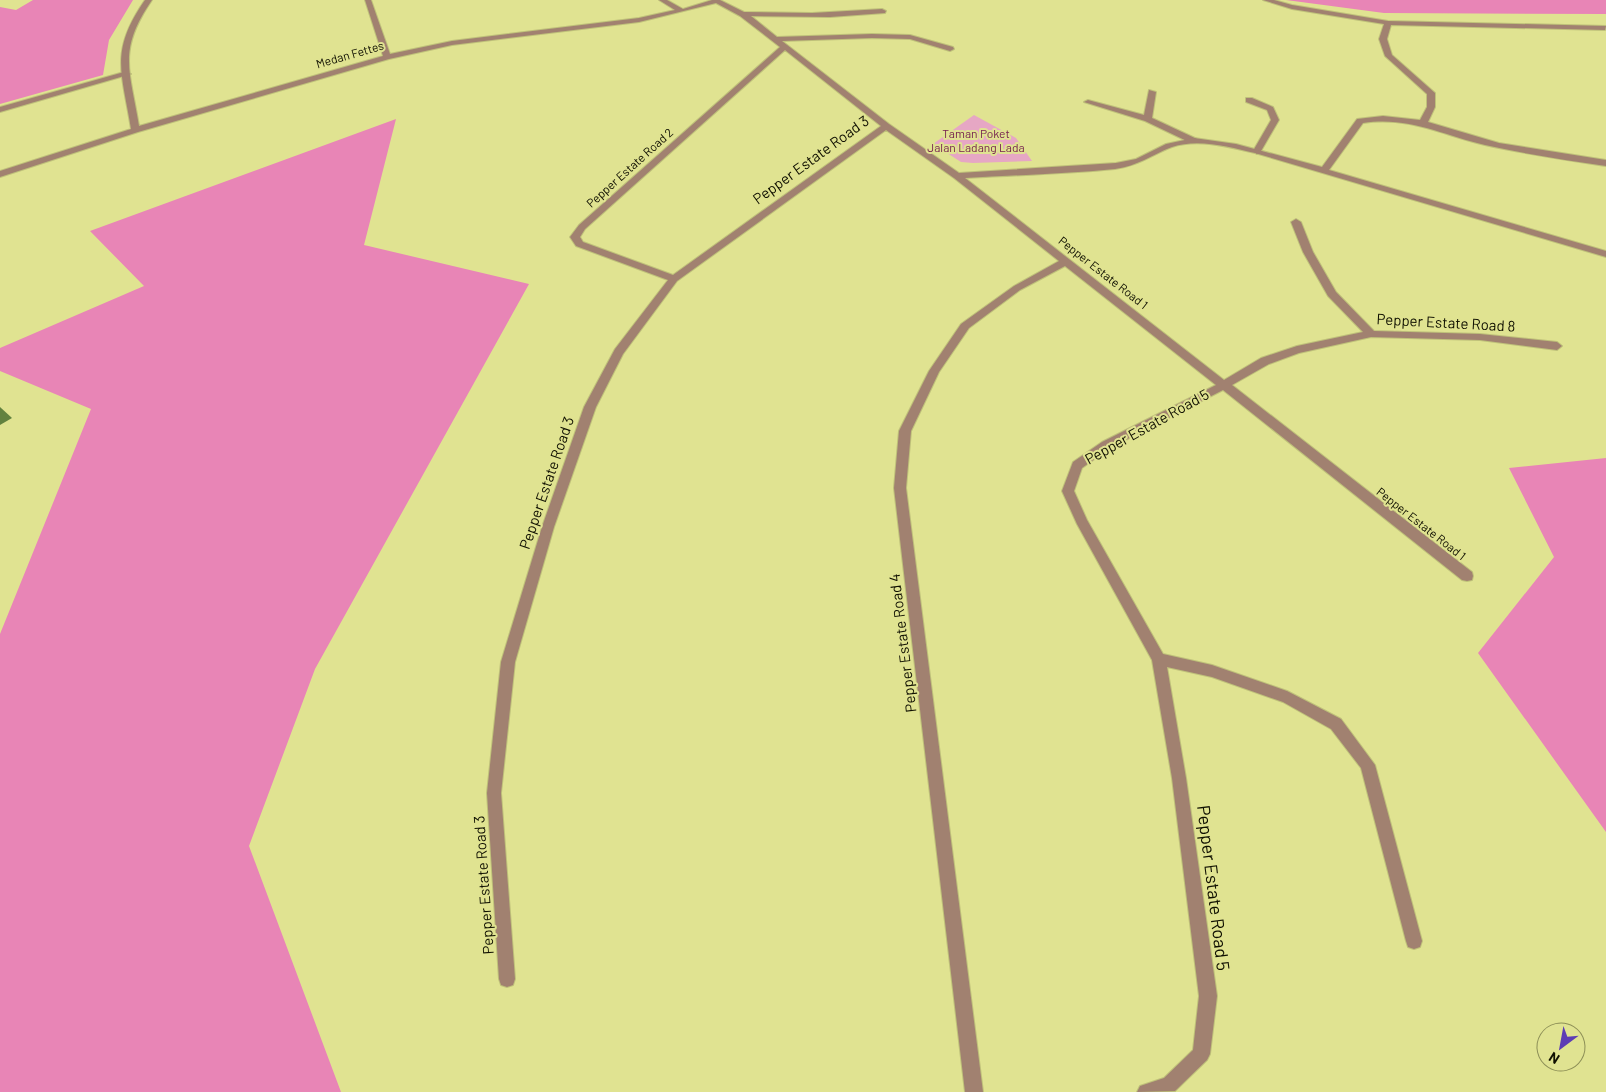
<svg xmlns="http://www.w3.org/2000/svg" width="1606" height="1092" viewBox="0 0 1606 1092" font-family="Barlow,sans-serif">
<rect width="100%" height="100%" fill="#e0e391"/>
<polygon fill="#e6a7c4" points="974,115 1016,138 1032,161 973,163 961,162 933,144"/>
<g fill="#e885b6">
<polygon points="33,0 133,0 109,40 103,75 0,104 0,7 16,10"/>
<polygon points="1286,0 1606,0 1606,14 1384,13"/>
<polygon points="396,119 364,245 529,284 315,669 249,846 341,1092 0,1092 0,634 91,409 0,371 0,348 144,286 90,231"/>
<polygon points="1606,458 1606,832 1478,653 1554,557 1509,468"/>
</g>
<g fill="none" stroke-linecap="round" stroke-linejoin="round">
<g stroke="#bfc17a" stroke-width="2">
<g id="lane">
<polygon points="124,72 131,74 0,112 0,107"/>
<polygon points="1149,90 1156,92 1152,118 1197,139 1197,143 1191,143 1145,121 1084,102 1088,100 1144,115"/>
<polygon points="1246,98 1252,98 1273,107 1279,120 1261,151 1257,154 1253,151 1271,120 1267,110 1246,102"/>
</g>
</g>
<g stroke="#bfc17a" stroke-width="2">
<path id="street" d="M145,0H152C117,51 130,70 139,126L383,56L365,0H371L390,54L452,41L639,18L675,10L659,0H667L683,9L712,0H720L744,12L812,13L882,9L886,11L885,13L830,17L751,16L777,37L872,34L910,35L953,47L954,49L950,51L910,39L872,38L782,41L889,124L959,173L1116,163L1136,159L1166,144L1194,138L1236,144L1322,167L1357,119L1383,116L1420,120L1427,107V94L1385,56L1379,39L1384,24L1292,9L1263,0H1274L1292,5L1388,21L1606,26L1605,30L1391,25L1387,39L1392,55L1435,93V107L1428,122L1499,143L1606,160V166C1566,160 1525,154 1485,145C1442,135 1409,116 1363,123L1329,170L1606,251V257L1255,153C1229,147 1198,138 1172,147C1151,155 1138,166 1115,169C1065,174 1015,175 965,178L1224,380L1261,358L1297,346L1363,332L1328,296L1303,252L1291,222L1296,219L1301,222L1313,252L1336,292L1374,331L1480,334L1557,342L1562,346L1557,350L1480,340L1371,337L1299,353L1269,364L1232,385L1472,572L1473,576L1472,580L1467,581L1462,580L1223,390L1110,448L1082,468L1074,491L1087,520L1163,654L1212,665L1287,691L1341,719L1375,765L1422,941L1420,947L1414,949L1408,947L1406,941L1361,768L1331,729L1283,702L1212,677L1167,667L1186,778L1217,996L1210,1054L1207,1060L1175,1091L1137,1092L1140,1086L1164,1078L1193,1050L1199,996L1172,778L1152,660L1077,524L1062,491L1073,462L1102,442L1216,385L1065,266L1020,290L969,328L939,372L911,431L906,488L983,1092H965L894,488L899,431L929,371L961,324L1014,286L1059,261L954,178L886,130L677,281L623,354L596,407L554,527L515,662L501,793L515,979L513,985L507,987L501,985L499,979L487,793L501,662L542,527L584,407L615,349L668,280L576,246L570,237L579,225L780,47L740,16L716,3L639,22L452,45L389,59L138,132L0,177V171L131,129C122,72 109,52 145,0ZM785,50L881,126L673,275L583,242L580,237L585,229Z"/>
</g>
<use href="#lane" fill="#a18170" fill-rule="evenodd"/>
<use href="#street" fill="#a18170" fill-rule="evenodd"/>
</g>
<polygon fill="#62823f" points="0,407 12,418 0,425"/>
<g text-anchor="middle" stroke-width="4" stroke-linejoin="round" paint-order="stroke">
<g font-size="12" fill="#101000" stroke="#e0e391">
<text transform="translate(350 55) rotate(-16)" y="4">Medan Fettes</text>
<text transform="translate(630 168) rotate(-42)" y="4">Pepper Estate Road 2</text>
<text transform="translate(1103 273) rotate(38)" y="4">Pepper Estate Road 1</text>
<text transform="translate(1421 524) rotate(38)" y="4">Pepper Estate Road 1</text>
</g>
<g font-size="12" fill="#721b4d" stroke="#e0e391">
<text x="976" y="138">Taman Poket<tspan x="976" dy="14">Jalan Ladang Lada</tspan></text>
</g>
<g font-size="15" fill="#101000" stroke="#e0e391">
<text transform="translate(811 160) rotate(-36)" y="5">Pepper Estate Road 3</text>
<text transform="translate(1446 323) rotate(3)" y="5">Pepper Estate Road 8</text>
<text transform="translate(1147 427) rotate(-29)" y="5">Pepper Estate Road 5</text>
<text transform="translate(547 483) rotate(-71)" y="5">Pepper Estate Road 3</text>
<text transform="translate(903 643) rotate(-97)" y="5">Pepper Estate Road 4</text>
<text transform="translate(484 885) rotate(-94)" y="5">Pepper Estate Road 3</text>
</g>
<g font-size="18" fill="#101000" stroke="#e0e391">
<text transform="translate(1213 888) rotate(83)" y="6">Pepper Estate Road 5</text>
</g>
</g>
<g transform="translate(1561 1047) rotate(212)"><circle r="24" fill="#e0e391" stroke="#8d8f57"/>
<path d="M0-4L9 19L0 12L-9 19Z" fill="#5d3db5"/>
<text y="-8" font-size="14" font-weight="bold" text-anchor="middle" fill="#101000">N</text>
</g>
</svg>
